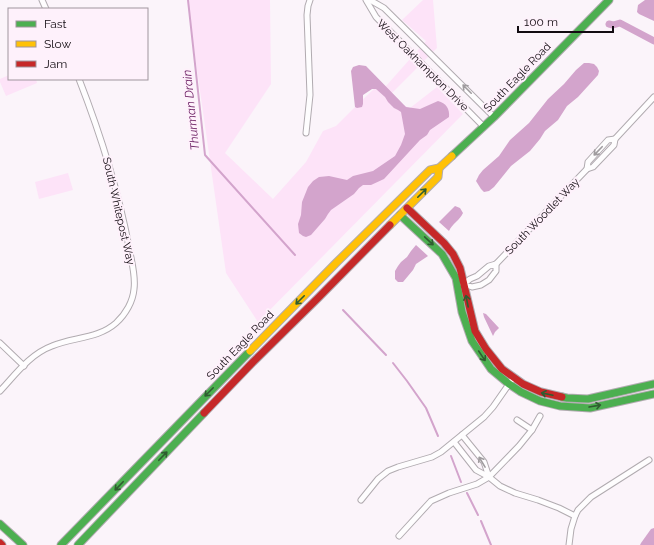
<svg xmlns="http://www.w3.org/2000/svg" width="654" height="545" viewBox="0 0 654 545" font-family="Raleway,sans-serif">
<rect width="100%" height="100%" fill="#fbf4fa"/>
<g fill="#fde3f8">
<polygon points="187,0 270,0 271,84 225,153 273,199 306,162 323,131 336,126 361,101 374,89 386,86 426,41 402,20 423,0 433,0 437,48 387,98 410,108 437,87 463,114 258,322 226,273"/>
<polygon points="9,75 9,79 36,79 37,83 6,96 0,82 0,79"/>
<polygon points="68,173 73,190 39,199 35,182"/>
</g>
<g fill="#d3a4cc">
<polygon points="645,0 654,0 654,21 639,14 637,12 638,5"/>
<polygon points="584,63 589,63 594,64 597,67 599,71 598,75 578,97 567,106 558,120 545,131 540,139 530,151 511,166 494,187 489,191 484,192 481,189 476,181 479,175 483,170 499,156 510,140 529,123 548,99 564,84 576,70"/>
<path d="M359,65L366,66L406,107L420,109L438,101C446,103 450,109 449,117L430,130L427,135L420,140L384,179L371,185H363L359,188L354,194L331,210L328,214L325,219L311,235L306,237L303,236L299,233L298,224L301,215L302,202L308,187L313,181L319,177L329,176L347,180L353,176L373,171L395,156L401,145L405,134L401,112L398,110L394,108L388,102L385,97L376,89H372L363,95V104L362,107L357,108L355,107L351,71L353,67Z"/>
<path d="M455,206L460,208L463,213C460,220 452,224 449,231L439,222Z"/>
<polygon points="416,245 428,256 416,264 413,270 403,282 398,282 395,279 395,271 398,266 401,262 407,257 411,251"/>
<polygon points="483,313 486,314 499,328 495,332 493,336 484,317"/>
<polygon points="654,528 654,545 640,545 641,543 651,529"/>
</g>
<g fill="none" stroke-linecap="round" stroke-linejoin="round">
<g stroke="#d3a4cc" stroke-width="2">
<polyline points="188,0 205,155 295,255"/>
<polyline points="343,310 386,355"/>
<polyline points="393,363 407,381 426,408 438,436"/>
<polyline points="451,456 461,482"/>
<polyline points="467,493 478,515"/>
<polyline points="481,521 491,545"/>
</g>
<polyline stroke="#d3a4cc" stroke-width="7" points="609,24 613,25 620,23 654,41"/>
<g stroke="#b1abb0" stroke-width="7">
<g id="street">
<polyline points="42,0 46,9"/>
<polyline points="366,0 376,17 484,127"/>
<polyline points="370,0 384,8 494,117"/>
<polyline points="306,133 310,95 307,15 308,6 310,0"/>
<polyline points="587,169 588,162 608,140 615,139"/>
<polyline points="496,264 587,169 593,167 614,145 615,139 654,97"/>
<polyline points="461,284 464,284 470,279 477,276 489,266 496,264 496,271 489,280 481,285 472,287 464,284"/>
<polyline points="0,343 24,366"/>
<path d="M0,391C15,375 30,354 52,346C73,337 98,339 116,323C126,314 133,301 134,289C136,275 131,260 129,247C118,189 100,133 79,79"/>
<polyline points="517,420 532,430"/>
<polyline points="454,442 476,470 489,477 484,462 462,435"/>
<polyline points="489,477 500,486 515,493 538,500 559,508 575,516 571,529 569,545"/>
<polyline points="361,500 378,479 388,471 398,467 432,457 441,452 484,417 493,407 514,377"/>
<polyline points="575,516 578,510 591,497 649,460"/>
<polyline points="399,536 431,501 449,493 477,484 489,477 519,446 532,430 540,416"/>
</g>
</g>
<g stroke="#b1abb0" stroke-width="9">
<g id="fast">
<polyline points="452,156 494,117 609,0"/>
<polyline points="400,215 442,254 456,278 462,312 472,341 491,369 509,384 521,392 540,401 560,406 590,408 654,394"/>
<polyline points="562,397 567,398 588,399 654,384"/>
<polyline points="0,524 23,545"/>
<polyline points="61,545 250,351"/>
<polyline points="78,545 204,413"/>
</g>
</g>
<g stroke="#b1abb0" stroke-width="9">
<g id="slow">
<polyline points="390,225 438,177 439,168"/>
<polyline points="250,351 336,263 430,170 439,168 452,156"/>
</g>
</g>
<g stroke="#b1abb0" stroke-width="9">
<g id="jam">
<polyline points="407,208 444,243 453,254 460,268 475,331 486,349 502,369 523,384 541,392 562,397"/>
<polyline points="204,413 253,362 318,298 390,225"/>
<polyline points="0,543 2,545"/>
</g>
</g>
<use href="#street" stroke="#fefdfe" stroke-width="5"/>
<use href="#fast" stroke="#4caf50" stroke-width="7"/>
<use href="#slow" stroke="#ffc107" stroke-width="7"/>
<use href="#jam" stroke="#c62828" stroke-width="7"/>
</g>
<defs><path id="oneway-shaft" d="M-6 0H5M1.5-3L5.5 0L1.5 3" fill="none" stroke-width="1.6" stroke-linecap="round" stroke-linejoin="round"/></defs>
<g stroke="#a09c9f">
<use href="#oneway-shaft" transform="translate(467 89) rotate(-135)"/>
<use href="#oneway-shaft" transform="translate(598 151) rotate(134)"/>
<use href="#oneway-shaft" transform="translate(482 462) rotate(-121)"/>
</g>
<g stroke="#2f5d30">
<use href="#oneway-shaft" transform="translate(422 193) rotate(-45)"/>
<use href="#oneway-shaft" transform="translate(429 241) rotate(43)"/>
<use href="#oneway-shaft" transform="translate(300 300) rotate(135)"/>
<use href="#oneway-shaft" transform="translate(467 301) rotate(-101)"/>
<use href="#oneway-shaft" transform="translate(482 356) rotate(56)"/>
<use href="#oneway-shaft" transform="translate(209 392) rotate(135)"/>
<use href="#oneway-shaft" transform="translate(547 394) rotate(-168)"/>
<use href="#oneway-shaft" transform="translate(595 406) rotate(-10)"/>
<use href="#oneway-shaft" transform="translate(163 456) rotate(-46)"/>
<use href="#oneway-shaft" transform="translate(119 486) rotate(134)"/>
</g>
<g text-anchor="middle" stroke-width="4" stroke-linejoin="round" paint-order="stroke">
<g font-size="11" fill="#120b11" stroke="#fef1fb">
<text transform="translate(423 65) rotate(45)" y="4">West Oakhampton Drive</text>
<text transform="translate(517 77) rotate(-46)" y="4">South Eagle Road</text>
<text transform="translate(119 211) rotate(77)" y="4">South Whitepost Way</text>
<text transform="translate(542 216) rotate(-46)" y="4">South Woodlet Way</text>
<text transform="translate(240 345) rotate(-46)" y="4">South Eagle Road</text>
</g>
<g font-size="12" font-style="italic" fill="#691c61" stroke="#fef1fb">
<text transform="translate(191 110) rotate(-96)" y="4">Thurman Drain</text>
</g>
</g>
<rect x="8" y="8" width="140" height="72" fill="#fef1fb" stroke="#a0959d"/>
<rect x="16" y="21" width="20" height="6" fill="#4caf50" stroke="#a0959d"/>
<text x="44" y="28" font-size="12" fill="#120b11">Fast</text>
<rect x="16" y="41" width="20" height="6" fill="#ffc107" stroke="#a0959d"/>
<text x="44" y="48" font-size="12" fill="#120b11">Slow</text>
<rect x="16" y="61" width="20" height="6" fill="#c62828" stroke="#a0959d"/>
<text x="44" y="68" font-size="12" fill="#120b11">Jam</text>
<path d="M518 26v6h95v-6" fill="none" stroke="#120b11" stroke-width="2"/>
<text x="524" y="26" font-size="12" fill="#120b11" stroke="#fef1fb" stroke-width="3" paint-order="stroke">100 m</text>
</svg>
